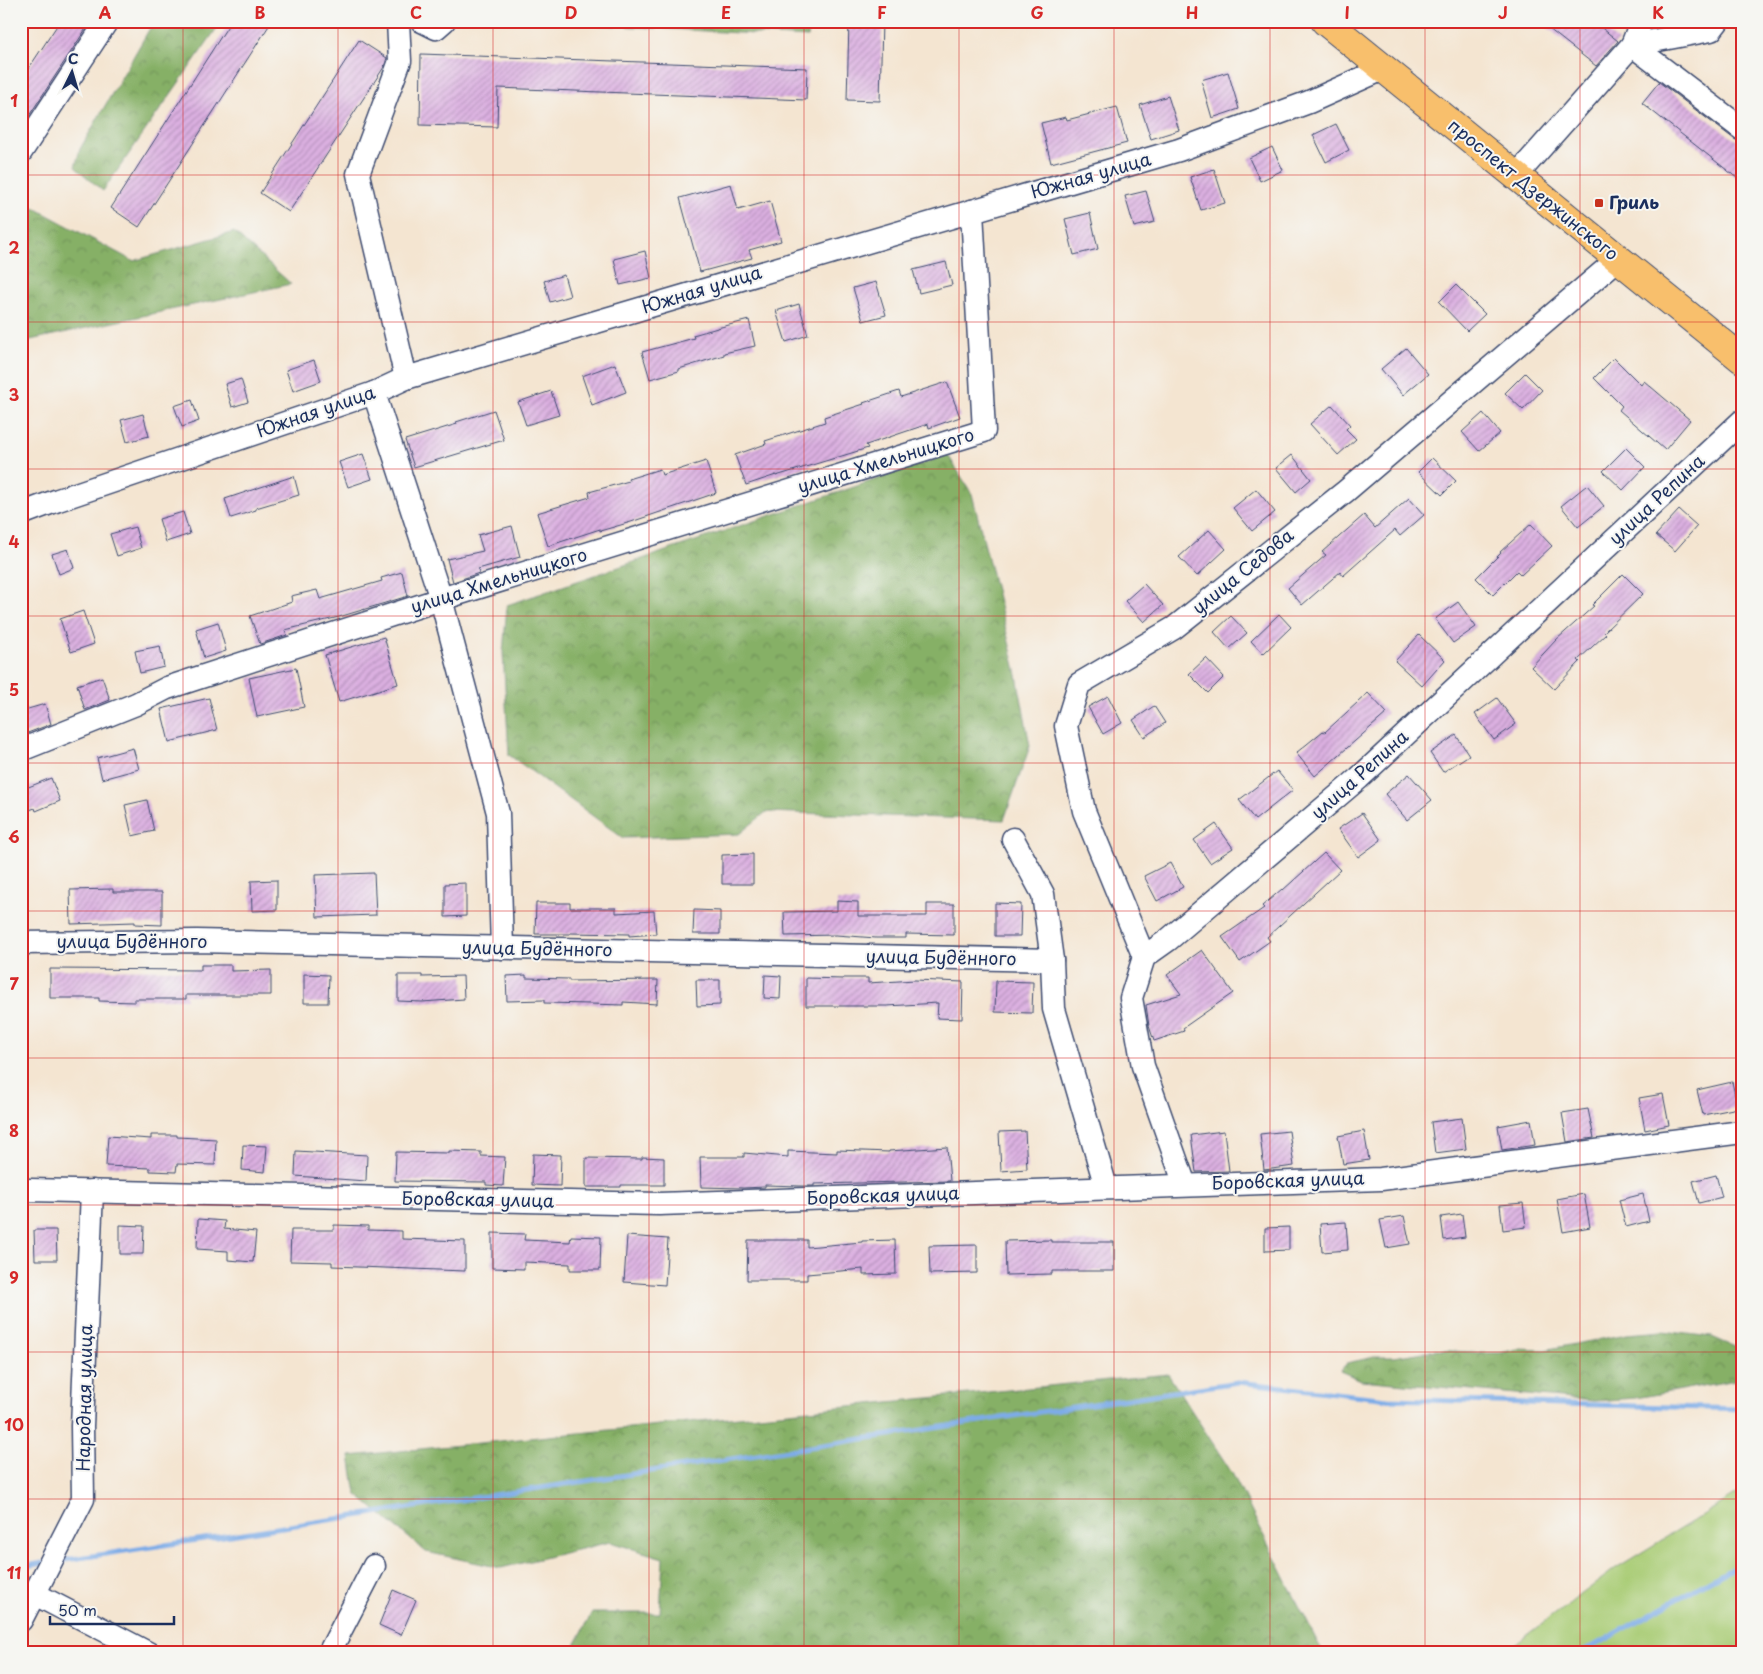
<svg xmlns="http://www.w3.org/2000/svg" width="1763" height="1674" viewBox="0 0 1763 1674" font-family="'Playpen Sans',sans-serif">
<defs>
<pattern id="forest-crowns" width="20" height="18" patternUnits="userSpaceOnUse" patternTransform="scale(1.25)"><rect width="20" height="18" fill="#86b066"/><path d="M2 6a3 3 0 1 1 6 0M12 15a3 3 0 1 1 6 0" fill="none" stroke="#6d9057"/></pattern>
<pattern id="building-hatch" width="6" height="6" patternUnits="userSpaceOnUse" patternTransform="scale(1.25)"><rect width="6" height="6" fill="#dcb0e1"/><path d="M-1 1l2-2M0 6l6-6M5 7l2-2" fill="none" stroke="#b290ba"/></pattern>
</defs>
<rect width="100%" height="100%" fill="#f6f6f2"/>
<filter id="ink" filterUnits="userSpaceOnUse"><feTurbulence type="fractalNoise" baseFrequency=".02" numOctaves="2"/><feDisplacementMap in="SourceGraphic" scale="10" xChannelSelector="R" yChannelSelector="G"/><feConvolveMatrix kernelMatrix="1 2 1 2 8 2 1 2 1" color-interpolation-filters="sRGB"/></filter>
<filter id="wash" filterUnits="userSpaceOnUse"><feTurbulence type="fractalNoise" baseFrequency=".0096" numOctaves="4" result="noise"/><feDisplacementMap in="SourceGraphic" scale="20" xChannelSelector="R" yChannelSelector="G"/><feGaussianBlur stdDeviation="1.12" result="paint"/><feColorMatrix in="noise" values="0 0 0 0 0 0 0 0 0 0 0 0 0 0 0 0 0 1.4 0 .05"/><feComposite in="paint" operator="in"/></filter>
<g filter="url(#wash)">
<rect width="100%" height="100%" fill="#f4e5d1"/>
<polygon fill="#a9cc75" stroke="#627e6a" points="1742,1491 1742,1653 1504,1653 1616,1568"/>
<g fill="url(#forest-crowns)" stroke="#507062">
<polygon points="154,21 222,21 103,191 75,167 80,149"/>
<polygon points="532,21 811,21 808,37"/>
<polygon points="31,206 133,261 234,232 291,284 21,342 21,211"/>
<polygon points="948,455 972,494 1016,670 1030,746 1004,820 766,812 739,834 623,838 509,755 503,653 507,605"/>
<polygon points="1663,1331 1712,1337 1742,1350 1742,1377 1736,1380 1636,1398 1594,1401 1361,1380 1340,1371 1347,1363 1374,1357 1393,1357 1436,1350 1486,1353 1500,1353 1517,1349 1544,1350 1627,1334"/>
<polygon points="1168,1374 1232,1473 1323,1653 571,1653 592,1613 660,1613 663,1558 610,1542 501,1568 426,1552 356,1494 350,1456"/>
</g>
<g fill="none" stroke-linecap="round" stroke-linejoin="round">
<g stroke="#7dace7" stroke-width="5">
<polyline points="59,1561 1238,1382 1388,1399 1742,1409"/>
<polyline points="21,1567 43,1563"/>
<polyline points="1581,1653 1742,1563"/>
</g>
</g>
<g id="blocks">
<g fill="url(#building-hatch)">
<polygon points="60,21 91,21 21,128 21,80"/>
<polygon points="231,21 272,21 139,227 111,208"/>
<polygon points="849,21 882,21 880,101 847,100"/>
<polygon points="1539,21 1593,21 1618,41 1596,66"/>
<polygon points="359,40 387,58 384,67 289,212 260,193"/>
<polygon points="421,54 807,68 806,100 498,88 497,127 420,125"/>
<polygon points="1228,72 1239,109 1212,118 1201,80"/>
<polygon points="1659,82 1734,139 1742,143 1742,182 1642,103"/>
<polygon points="1168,96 1179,130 1151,139 1140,105"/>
<polygon points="1117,107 1127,143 1051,163 1041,123 1066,117 1067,120"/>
<polygon points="1336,124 1349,150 1326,162 1313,135"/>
<polygon points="1272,147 1283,170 1260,181 1249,158"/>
<polygon points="1214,169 1225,203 1201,210 1190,177"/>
<polygon points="731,184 738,210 770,201 781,241 749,250 752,258 700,272 680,198"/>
<polygon points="1146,191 1155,222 1134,227 1125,196"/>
<polygon points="1090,213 1098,249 1074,255 1065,219"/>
<polygon points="645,251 651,278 620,285 614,259"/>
<polygon points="946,262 952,285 919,293 913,270"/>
<polygon points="564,275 570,296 550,302 544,281"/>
<polygon points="876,282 886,315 863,321 853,288"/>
<polygon points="1456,285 1485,314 1467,331 1439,302"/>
<polygon points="799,304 808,335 786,342 776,311"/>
<polygon points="749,320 755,346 724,353 724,355 679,369 679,371 650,379 642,352 694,338 693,335 721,327"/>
<polygon points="1406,348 1428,374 1403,395 1381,369"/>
<polygon points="1614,358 1641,385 1644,381 1690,420 1665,450 1619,410 1622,406 1594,378"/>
<polygon points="314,360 321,381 293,391 286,370"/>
<polygon points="615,364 626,392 592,405 582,376"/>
<polygon points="1525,373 1542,390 1523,410 1505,393"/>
<polygon points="241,379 248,402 232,407 225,384"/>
<polygon points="947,382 960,417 929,428 928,424 866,445 868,448 776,476 776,475 746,485 735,455 766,444 765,441 825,422 824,417 864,404 863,403 899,391 901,397"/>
<polygon points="551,391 559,415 526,425 518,402"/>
<polygon points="192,400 199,421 182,427 174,406"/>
<polygon points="1332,405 1350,425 1346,429 1356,439 1338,455 1310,424"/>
<polygon points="494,410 504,440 414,467 405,440 457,424 456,422"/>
<polygon points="1483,413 1500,433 1479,451 1462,432"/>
<polygon points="143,414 149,436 127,442 121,420"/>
<polygon points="1626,448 1645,467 1623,490 1603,471"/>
<polygon points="363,454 372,479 348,487 339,462"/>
<polygon points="1292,455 1311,479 1296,492 1276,468"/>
<polygon points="1432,458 1456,481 1442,495 1418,472"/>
<polygon points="706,461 716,493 631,522 600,531 600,529 548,546 537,513 590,497 589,492 629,481 628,479 660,469 662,475"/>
<polygon points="294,476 299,495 256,508 256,510 231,518 225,499"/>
<polygon points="1587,485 1604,506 1578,527 1561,506"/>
<polygon points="1256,489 1275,512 1252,531 1233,508"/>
<polygon points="1409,498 1424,515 1400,536 1395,530 1343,576 1340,572 1302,605 1288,588 1326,555 1322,552 1364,515 1375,528"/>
<polygon points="1679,510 1697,526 1675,551 1656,535"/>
<polygon points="183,512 190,534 166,542 159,519"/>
<polygon points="1531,524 1552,546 1521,575 1517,571 1493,595 1476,578 1501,553 1500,552"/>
<polygon points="512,526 520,557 478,569 479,573 453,582 447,559 483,551 478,535"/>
<polygon points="135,527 141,548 117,556 110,534"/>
<polygon points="1209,530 1226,549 1197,576 1179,557"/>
<polygon points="68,549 74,568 59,574 52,554"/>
<polygon points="402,572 408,596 339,617 285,630 287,635 260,644 250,616 292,602 291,596 317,590 320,599 382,581 381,578"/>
<polygon points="1623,574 1643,594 1604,632 1606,634 1578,660 1580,662 1554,689 1531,667 1556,640 1594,606 1592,605"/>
<polygon points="1144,584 1163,605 1144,622 1125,601"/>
<polygon points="1458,602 1476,627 1453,643 1435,619"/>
<polygon points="83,611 94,644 71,652 60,619"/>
<polygon points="1279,614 1291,627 1263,654 1251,641"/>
<polygon points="1231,616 1247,633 1229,649 1214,632"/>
<polygon points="218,622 226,651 204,658 196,629"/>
<polygon points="1419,635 1445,660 1422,686 1395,661"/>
<polygon points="384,637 398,684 339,702 325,655"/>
<polygon points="160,646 164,667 140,673 135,651"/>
<polygon points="1206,658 1224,677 1208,693 1189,674"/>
<polygon points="296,668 304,707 257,717 249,678"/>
<polygon points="102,677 110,700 85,710 77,685"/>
<polygon points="1368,693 1387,713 1315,776 1296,753 1323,731 1325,732"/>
<polygon points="1108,696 1122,723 1103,734 1088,707"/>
<polygon points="209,698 217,730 169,742 161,709"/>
<polygon points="1497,698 1516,724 1494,740 1475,714"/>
<polygon points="45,704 51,724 25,734 21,720 21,711"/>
<polygon points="1154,706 1165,723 1144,737 1133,720"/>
<polygon points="1456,735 1469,755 1443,772 1430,753"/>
<polygon points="133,748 139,769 102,779 97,758"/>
<polygon points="1277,771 1293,790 1255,820 1239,800"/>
<polygon points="1409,774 1432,800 1407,820 1385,794"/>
<polygon points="51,778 60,801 36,811 35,808 21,813 21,790"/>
<polygon points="147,800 154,831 132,836 125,805"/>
<polygon points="1362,813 1381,840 1358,857 1338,829"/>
<polygon points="1216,824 1233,848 1210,863 1194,840"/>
<polygon points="1324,853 1340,870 1267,937 1270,941 1240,962 1222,937 1264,908 1262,906 1282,889 1283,890"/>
<polygon points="753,854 753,884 722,884 722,855"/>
<polygon points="1170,863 1183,887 1157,901 1144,876"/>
<polygon points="374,873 376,915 317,917 315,875"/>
<polygon points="277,880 277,910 252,911 251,881"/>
<polygon points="466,883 466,916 445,917 445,884"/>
<polygon points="113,889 113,892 162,892 162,925 135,924 135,922 71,924 70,890"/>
<polygon points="837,901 858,902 858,916 927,916 927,904 954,904 954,935 906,934 906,938 876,938 836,935 785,936 784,912 837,911"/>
<polygon points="536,903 570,903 570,908 616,908 616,913 654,911 656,934 629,936 629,934 570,933 570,934 535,934"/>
<polygon points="995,903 1021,904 1020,936 995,936"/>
<polygon points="694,910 720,911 720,934 693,934"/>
<polygon points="1202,950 1233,993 1183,1028 1184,1031 1154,1041 1149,1026 1146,1005 1181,994 1167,975"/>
<polygon points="201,965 231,965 231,971 271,970 271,995 186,995 186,999 135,999 135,1002 99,1001 99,998 50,998 50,969 201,970"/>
<polygon points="304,974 329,975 328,1003 304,1003"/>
<polygon points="398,975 422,975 422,977 463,976 464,999 422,1002 398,1001"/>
<polygon points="526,975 526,978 569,979 569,981 658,980 657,1004 623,1002 623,1005 591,1004 544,1003 544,1000 507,1001 506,976"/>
<polygon points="765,975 781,976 780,999 764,998"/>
<polygon points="806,978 843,979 843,978 868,978 868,983 915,980 963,982 962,1019 937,1018 938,1003 887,1006 806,1006"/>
<polygon points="696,980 720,980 720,1005 697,1006"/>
<polygon points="996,981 1033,982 1032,1013 995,1012"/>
<polygon points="1732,1082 1738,1108 1703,1115 1697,1090"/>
<polygon points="1663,1094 1669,1125 1645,1130 1639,1098"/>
<polygon points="1588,1109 1594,1138 1567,1142 1562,1113"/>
<polygon points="1462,1118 1466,1149 1435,1153 1431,1122"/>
<polygon points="1531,1120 1535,1145 1502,1150 1498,1126"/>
<polygon points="1025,1131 1027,1169 1001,1171 999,1132"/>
<polygon points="1224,1131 1229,1171 1196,1172 1191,1135"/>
<polygon points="1289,1131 1294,1166 1264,1170 1260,1134"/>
<polygon points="1364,1131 1369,1160 1343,1164 1338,1136"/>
<polygon points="151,1135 177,1135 177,1137 216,1139 215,1165 177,1164 176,1172 150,1171 150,1168 106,1166 108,1136 151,1139"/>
<polygon points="243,1145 267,1146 265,1172 242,1170"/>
<polygon points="947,1147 950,1181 814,1184 814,1186 801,1186 765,1185 765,1187 743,1188 701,1187 700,1157 744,1157 744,1153 788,1157 788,1151 837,1153 837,1150 889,1152 889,1151"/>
<polygon points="296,1151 367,1155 366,1181 295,1176"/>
<polygon points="449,1151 481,1152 481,1156 505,1157 503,1186 486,1185 486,1182 395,1181 396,1152 449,1153"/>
<polygon points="533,1154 561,1155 560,1186 532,1185"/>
<polygon points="642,1157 664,1158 664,1185 621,1185 621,1187 586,1187 586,1158 642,1159"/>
<polygon points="1716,1175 1722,1197 1699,1203 1693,1181"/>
<polygon points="1584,1194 1590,1227 1563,1232 1557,1199"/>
<polygon points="1643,1194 1649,1221 1626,1227 1619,1200"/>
<polygon points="1523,1203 1526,1227 1503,1230 1500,1205"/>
<polygon points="1462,1214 1465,1237 1444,1240 1441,1217"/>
<polygon points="1404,1216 1410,1244 1386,1248 1380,1220"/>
<polygon points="198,1219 225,1221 224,1229 256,1232 253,1262 228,1260 228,1251 197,1249"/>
<polygon points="1346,1222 1348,1250 1322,1252 1320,1224"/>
<polygon points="120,1225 144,1226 143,1254 120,1254"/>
<polygon points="334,1225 368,1226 368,1230 402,1231 402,1239 465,1241 465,1271 332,1266 332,1262 290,1261 291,1230 334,1230"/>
<polygon points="1289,1227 1289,1250 1265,1251 1265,1228"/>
<polygon points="34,1230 56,1230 57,1260 35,1260"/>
<polygon points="492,1233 525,1234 524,1240 570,1242 571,1236 601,1237 600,1270 570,1270 570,1264 524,1262 524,1269 492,1268"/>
<polygon points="627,1236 668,1239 665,1285 624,1282"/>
<polygon points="748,1240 807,1240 807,1247 862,1242 862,1241 895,1240 896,1274 863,1275 863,1269 807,1274 807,1280 747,1280"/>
<polygon points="1051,1240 1051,1242 1114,1242 1114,1271 1052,1271 1052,1274 1006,1275 1005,1241"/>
<polygon points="977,1245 977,1273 930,1274 929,1246"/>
<polygon points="393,1590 416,1600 401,1635 379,1625"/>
</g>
</g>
</g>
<g filter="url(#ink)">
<use href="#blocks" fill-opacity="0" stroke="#3c4a6f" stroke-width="1"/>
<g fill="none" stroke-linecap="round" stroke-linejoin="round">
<g stroke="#3c4a6f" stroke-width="25">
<g id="minor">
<polyline points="398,21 400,61 358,174 406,378"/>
<polyline points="422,21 436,28 444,21"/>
<polyline points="1639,21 1641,22 1632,45 1742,129"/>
<polyline points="21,152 107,21"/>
<polyline points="1516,176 1632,45 1711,30 1718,21"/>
<polyline points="374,393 441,599 498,813 502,948"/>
<polyline points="21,514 58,500 374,393 406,378 1179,150 1309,102 1383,69"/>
<polyline points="21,750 136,704 167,688 441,599 984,431 972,211"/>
<polyline points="1013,839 1043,894 1052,960 1054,1009 1106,1187"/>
<polyline points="21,943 197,941 1052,960"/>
<polyline points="1144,957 1084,811 1066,726 1079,684 1174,628 1346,491 1618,259"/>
<polyline points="1185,1185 1143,1066 1131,998 1144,957 1168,940 1359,778 1742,421"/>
<polyline points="21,1191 30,1190 659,1204 1381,1179 1742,1132"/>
<polyline points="35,1594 148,1653"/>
<polyline points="21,1620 83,1499 82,1426 92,1191"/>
<polyline points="329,1653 374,1566"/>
</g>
</g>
<g stroke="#3c4a6f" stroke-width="30">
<polyline id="major" points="1325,21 1742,359"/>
</g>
<use href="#minor" stroke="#fff" stroke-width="22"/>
<use href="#major" stroke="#f8bf6c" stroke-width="28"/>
</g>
</g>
<path fill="none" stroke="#d62828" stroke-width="1" stroke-opacity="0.55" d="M183,21V1653M338,21V1653M493,21V1653M649,21V1653M804,21V1653M959,21V1653M1114,21V1653M1270,21V1653M1425,21V1653M1580,21V1653M21,175H1742M21,322H1742M21,469H1742M21,616H1742M21,763H1742M21,911H1742M21,1058H1742M21,1205H1742M21,1352H1742M21,1499H1742"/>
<rect fill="#c8321e" stroke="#f6f6f2" stroke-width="2" x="1594" y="198" width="10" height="10" rx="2.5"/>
<g text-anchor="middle" stroke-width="4" stroke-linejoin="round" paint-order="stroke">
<g font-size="18" fill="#1b2f5e" stroke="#f6f6f2">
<text transform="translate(1091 176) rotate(-16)" y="6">Южная улица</text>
<text transform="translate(1533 190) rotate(39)" y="6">проспект Дзержинского</text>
<text transform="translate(702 290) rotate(-17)" y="6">Южная улица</text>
<text transform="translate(316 412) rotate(-19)" y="6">Южная улица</text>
<text transform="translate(886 461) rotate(-17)" y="6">улица Хмельницкого</text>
<text transform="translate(1657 500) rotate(-43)" y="6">улица Репина</text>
<text transform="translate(1243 572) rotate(-39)" y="6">улица Седова</text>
<text transform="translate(499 581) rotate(-17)" y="6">улица Хмельницкого</text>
<text transform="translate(1360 775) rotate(-42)" y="6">улица Репина</text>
<text x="132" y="948">улица Будённого</text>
<text transform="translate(537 949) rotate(1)" y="6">улица Будённого</text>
<text transform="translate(941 958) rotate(1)" y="6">улица Будённого</text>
<text transform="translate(1288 1181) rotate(-2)" y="6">Боровская улица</text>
<text transform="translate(883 1196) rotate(-2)" y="6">Боровская улица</text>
<text transform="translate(478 1200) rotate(1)" y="6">Боровская улица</text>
<text transform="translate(85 1398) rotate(-89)" y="6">Народная улица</text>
</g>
<g font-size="18" font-weight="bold" fill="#1b2f5e" stroke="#f6f6f2" text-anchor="start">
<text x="1609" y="209">Гриль</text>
</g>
</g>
<rect width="1763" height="1674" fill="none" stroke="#f6f6f2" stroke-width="55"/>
<g transform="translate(72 72) rotate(5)" stroke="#f6f6f2" stroke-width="4" paint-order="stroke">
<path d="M0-4L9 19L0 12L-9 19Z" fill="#1b2f5e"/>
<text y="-8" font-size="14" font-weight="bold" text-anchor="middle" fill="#1b2f5e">С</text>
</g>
<path d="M50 1616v8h124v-8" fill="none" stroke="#1b2f5e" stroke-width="2.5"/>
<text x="58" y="1616" font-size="15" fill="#1b2f5e" stroke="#f6f6f2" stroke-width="4" paint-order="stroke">50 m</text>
<rect x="28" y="28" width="1708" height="1618" fill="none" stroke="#d62828" stroke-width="2"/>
<g font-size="16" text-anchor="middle" font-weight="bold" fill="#d62828">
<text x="105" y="19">A</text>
<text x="260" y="19">B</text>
<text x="416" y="19">C</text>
<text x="571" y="19">D</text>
<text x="726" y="19">E</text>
<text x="882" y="19">F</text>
<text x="1037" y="19">G</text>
<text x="1192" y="19">H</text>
<text x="1347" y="19">I</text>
<text x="1503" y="19">J</text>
<text x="1658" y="19">K</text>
<text x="14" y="107">1</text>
<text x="14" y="254">2</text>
<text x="14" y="401">3</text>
<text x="14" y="548">4</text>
<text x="14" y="696">5</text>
<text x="14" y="843">6</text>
<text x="14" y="990">7</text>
<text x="14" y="1137">8</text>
<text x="14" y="1284">9</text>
<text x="14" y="1431">10</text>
<text x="14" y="1579">11</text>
</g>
</svg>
